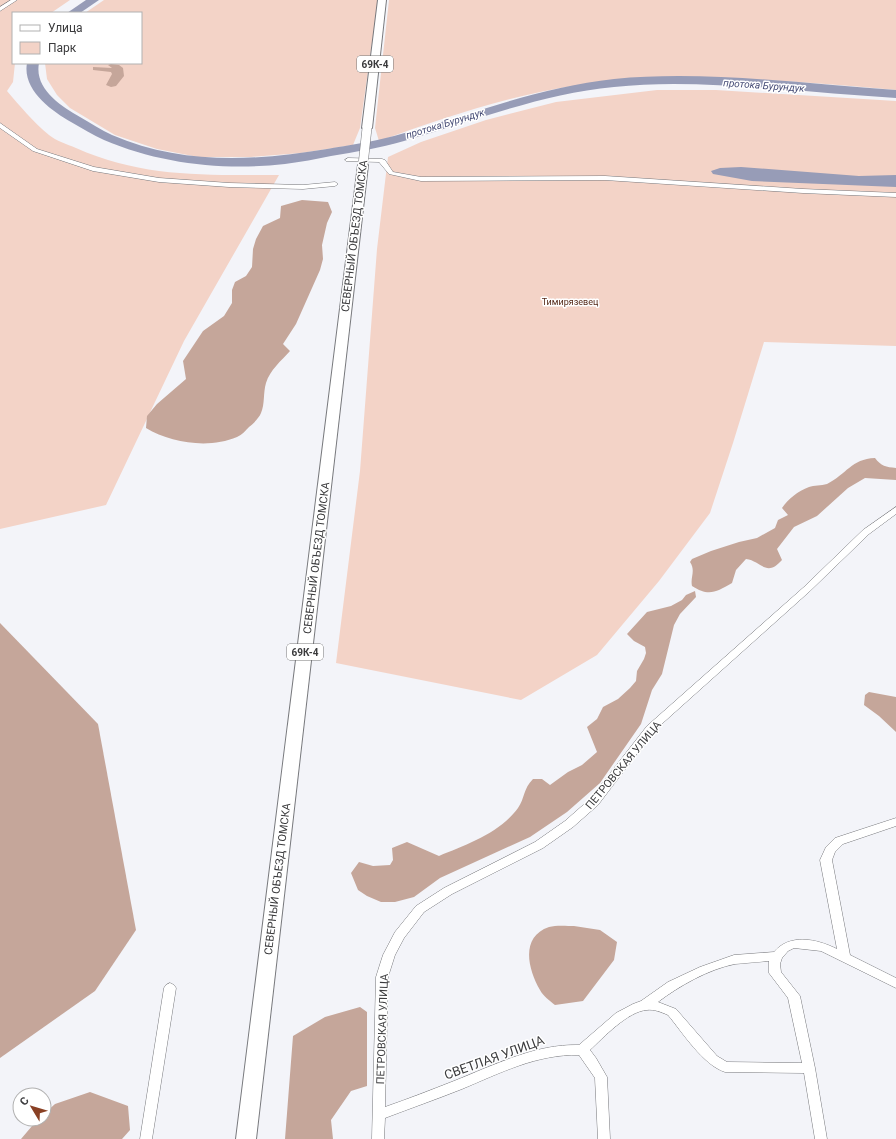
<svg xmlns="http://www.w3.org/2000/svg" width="896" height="1139" viewBox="0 0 896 1139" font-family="Roboto,sans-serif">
<rect width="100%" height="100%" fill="#f3f4f9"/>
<g fill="#f3d3c7">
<path d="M0,0H70L51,13H13V63H15L13,82L7,91C20,106 33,122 49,135C56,141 67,144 76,148C143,178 207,175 279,175L184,341L106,505L0,529Z"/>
<polygon points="104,0 378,0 360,128 353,145 301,153 251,157 198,157 157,149 115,135 70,108 57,95 47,79 45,63 141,63 141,13 85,13"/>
<path d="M389,0H896V90C789,81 681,70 574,86C510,95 440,119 379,141L375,128Z"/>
<polygon points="657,90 716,90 896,101 896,346 764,342 733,443 710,513 659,581 597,655 521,700 336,663 360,471 377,249 388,157 421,142 486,120 556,102"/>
</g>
<g fill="#c5a69a">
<polygon points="111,64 119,65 123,68 124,76 116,86 111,87 106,85 112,74 111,72 93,70 93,67 112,68 108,65"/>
<path d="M302,200L328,202L332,212L327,223L322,245L323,259L320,270L296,324L283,344L290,351C281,361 270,370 266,383C263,393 265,404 261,413C259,418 253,424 249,427C246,430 242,435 237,437C209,449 171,443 146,428L147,416L157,404L186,379L183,361L203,331L224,316L232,303V290L235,282L246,276L252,267L253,249L256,239L263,226L280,218L281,206Z"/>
<path d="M875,458C881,466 886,467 896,468V480L865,478L848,488L817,516L794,527L777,549L782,560C766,578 762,561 746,559L736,570L732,583C716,592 709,597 692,586C690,577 696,571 690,562L692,559L711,551L739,542L757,538L775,528L778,520L788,515L782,508C788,499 798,491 809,487C814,485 821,486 827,484C847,474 851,459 875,458Z"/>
<path d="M695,591L696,597L680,614L674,625L662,674L652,690L641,724L600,783L567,812L530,837L440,878L414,897L395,902H381L367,896L358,890L351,873L359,862L373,866L390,865L393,860L392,848L407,842L439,856C466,845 500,833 518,808C525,798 523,789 533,779H542L550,785L568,772L582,765L597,752L587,727L597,719L603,707L618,699L630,688L636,681L637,671L644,659L646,653L645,647L634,641L627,634L647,612L671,606L682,600L686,595Z"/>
<polygon points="0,623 98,724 136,930 95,991 0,1058"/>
<polygon points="869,692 896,697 896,732 879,716 864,705 865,695"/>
<path d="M574,926L600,930L617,942L614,960L583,1001L555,1005C550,1001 543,996 540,990C528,969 520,937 549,927C556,925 567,926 574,926Z"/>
<polygon points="360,1007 367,1012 367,1086 351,1091 331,1120 333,1139 285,1139 293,1036 325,1017"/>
<polygon points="90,1092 128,1106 130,1130 122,1139 21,1139 38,1119 44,1119 44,1114 55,1104"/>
</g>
<polygon fill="#979cb7" points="741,167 859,176 896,175 896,187 752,181 713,174 711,171 720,168"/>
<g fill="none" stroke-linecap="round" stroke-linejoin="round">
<g fill="#979cb7" fill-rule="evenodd">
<polygon points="86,0 99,0 80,13 67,13"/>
<path d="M27,63H39C34,89 61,106 80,117C91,123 101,130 112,135C181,165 255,161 327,149C349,145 372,142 394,136C467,116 538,87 614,79C705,70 805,84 896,90V98C854,95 813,92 771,88C719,85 666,81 614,87C541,94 474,121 404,141C380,148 355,152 331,156C316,159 301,162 285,164C225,171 160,164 104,140C93,135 82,128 71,122C52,111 22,90 27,63Z"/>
</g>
<g stroke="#77787c" stroke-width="1">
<g id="street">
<polygon points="11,0 17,0 0,11 0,7"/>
<polygon points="0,123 37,149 94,167 159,178 229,183 303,185 335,182 338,184 335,186 303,189 229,187 159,182 93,171 33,151 0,128"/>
<polygon points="348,158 382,159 385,160 393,172 421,177 605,176 803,189 896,193 896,197 803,193 605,180 421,181 389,174 379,162 346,161 345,160"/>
<path d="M896,507V514L869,534L810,591L655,730L598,805L573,827L543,848L452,894L424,912L404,938L395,955L388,977L385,1107C408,1099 431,1090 454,1081C494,1065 535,1044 579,1045L616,1013L633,1004L641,1001L668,982L700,967L734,955L774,952C790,933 817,939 837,949L820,860L826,847L835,838L896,818V826L843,844L835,852L832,860L850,955L896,978V988L821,951L794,948L788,951L782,958L780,964L781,972L800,996L815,1068L827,1139H815L804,1073L725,1072C703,1065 683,1033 668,1015C661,1012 654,1009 647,1010C628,1011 603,1038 590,1050L596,1058L607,1077L610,1139H598L595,1078L579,1055C537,1054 500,1073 462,1089C437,1099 411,1108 385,1118L384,1139H372L376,977L383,955L395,932L416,906L444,888L535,842L565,821L590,799L647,726L804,587L863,530ZM769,961V973L788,998L802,1063L727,1062L717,1056L676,1009L658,1002C679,986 709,969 735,964C746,963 758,962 769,961Z"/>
<polygon points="170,983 174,985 176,988 152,1139 140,1139 164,988 166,985"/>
</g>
</g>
<g stroke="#77787c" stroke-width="2">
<g id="primary">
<polygon points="378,0 386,0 372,128 367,131 362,128"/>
<polygon points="363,162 368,165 256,1139 236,1139 358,165"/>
</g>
</g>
<use href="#street" fill="#fff" fill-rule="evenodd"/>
<use href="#primary" fill="#fff" fill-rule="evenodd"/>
<g stroke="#77787c" stroke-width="10" stroke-linecap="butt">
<polyline id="primary-bridge" points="363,165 367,128"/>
</g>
<use href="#primary-bridge" stroke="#fff" stroke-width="9"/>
</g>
<g text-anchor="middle" stroke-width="3" stroke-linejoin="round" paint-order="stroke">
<g font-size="9" fill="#552a19" stroke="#fff">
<text x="570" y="305">Тимирязевец</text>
</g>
<g fill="#fff" stroke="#767677" stroke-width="1">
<rect x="357" y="56" width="36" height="16" rx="3"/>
<rect x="287" y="644" width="36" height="16" rx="3"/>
</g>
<g font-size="10" font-weight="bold" fill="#3b3b3d">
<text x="375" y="68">69К-4</text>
<text x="305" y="656">69К-4</text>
</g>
<g font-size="10" font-style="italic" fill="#464c76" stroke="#fff">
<text transform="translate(764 85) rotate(4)" y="4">протока Бурундук</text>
<text transform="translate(445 123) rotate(-17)" y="4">протока Бурундук</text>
</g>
<g font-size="11" fill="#3b3b3d" stroke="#fff">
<text transform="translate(354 236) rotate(-83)" y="4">СЕВЕРНЫЙ ОБЪЕЗД ТОМСКА</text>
<text transform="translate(316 558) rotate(-83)" y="4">СЕВЕРНЫЙ ОБЪЕЗД ТОМСКА</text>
<text transform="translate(623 765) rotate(-50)" y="4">ПЕТРОВСКАЯ УЛИЦА</text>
<text transform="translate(277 879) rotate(-83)" y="4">СЕВЕРНЫЙ ОБЪЕЗД ТОМСКА</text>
<text transform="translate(382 1029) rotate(-88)" y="4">ПЕТРОВСКАЯ УЛИЦА</text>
</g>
<g font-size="13" fill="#3b3b3d" stroke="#fff">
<text transform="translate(494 1057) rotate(-20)" y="5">СВЕТЛАЯ УЛИЦА</text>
</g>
</g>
<rect x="12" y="12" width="130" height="52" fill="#ffffff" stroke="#b1b1b1"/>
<rect x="20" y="25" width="20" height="6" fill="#ffffff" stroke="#b1b1b1"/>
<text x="48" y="32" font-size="12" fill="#3b3b3d">Улица</text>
<rect x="20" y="42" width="20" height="12" fill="#f3d3c7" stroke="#b1b1b1"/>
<text x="48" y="52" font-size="12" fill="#3b3b3d">Парк</text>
<g transform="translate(32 1107) rotate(308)"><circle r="19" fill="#ffffff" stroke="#b1b1b1"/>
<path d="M0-3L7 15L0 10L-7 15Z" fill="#894024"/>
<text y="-6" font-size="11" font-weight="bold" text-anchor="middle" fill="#3b3b3d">С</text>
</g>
</svg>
